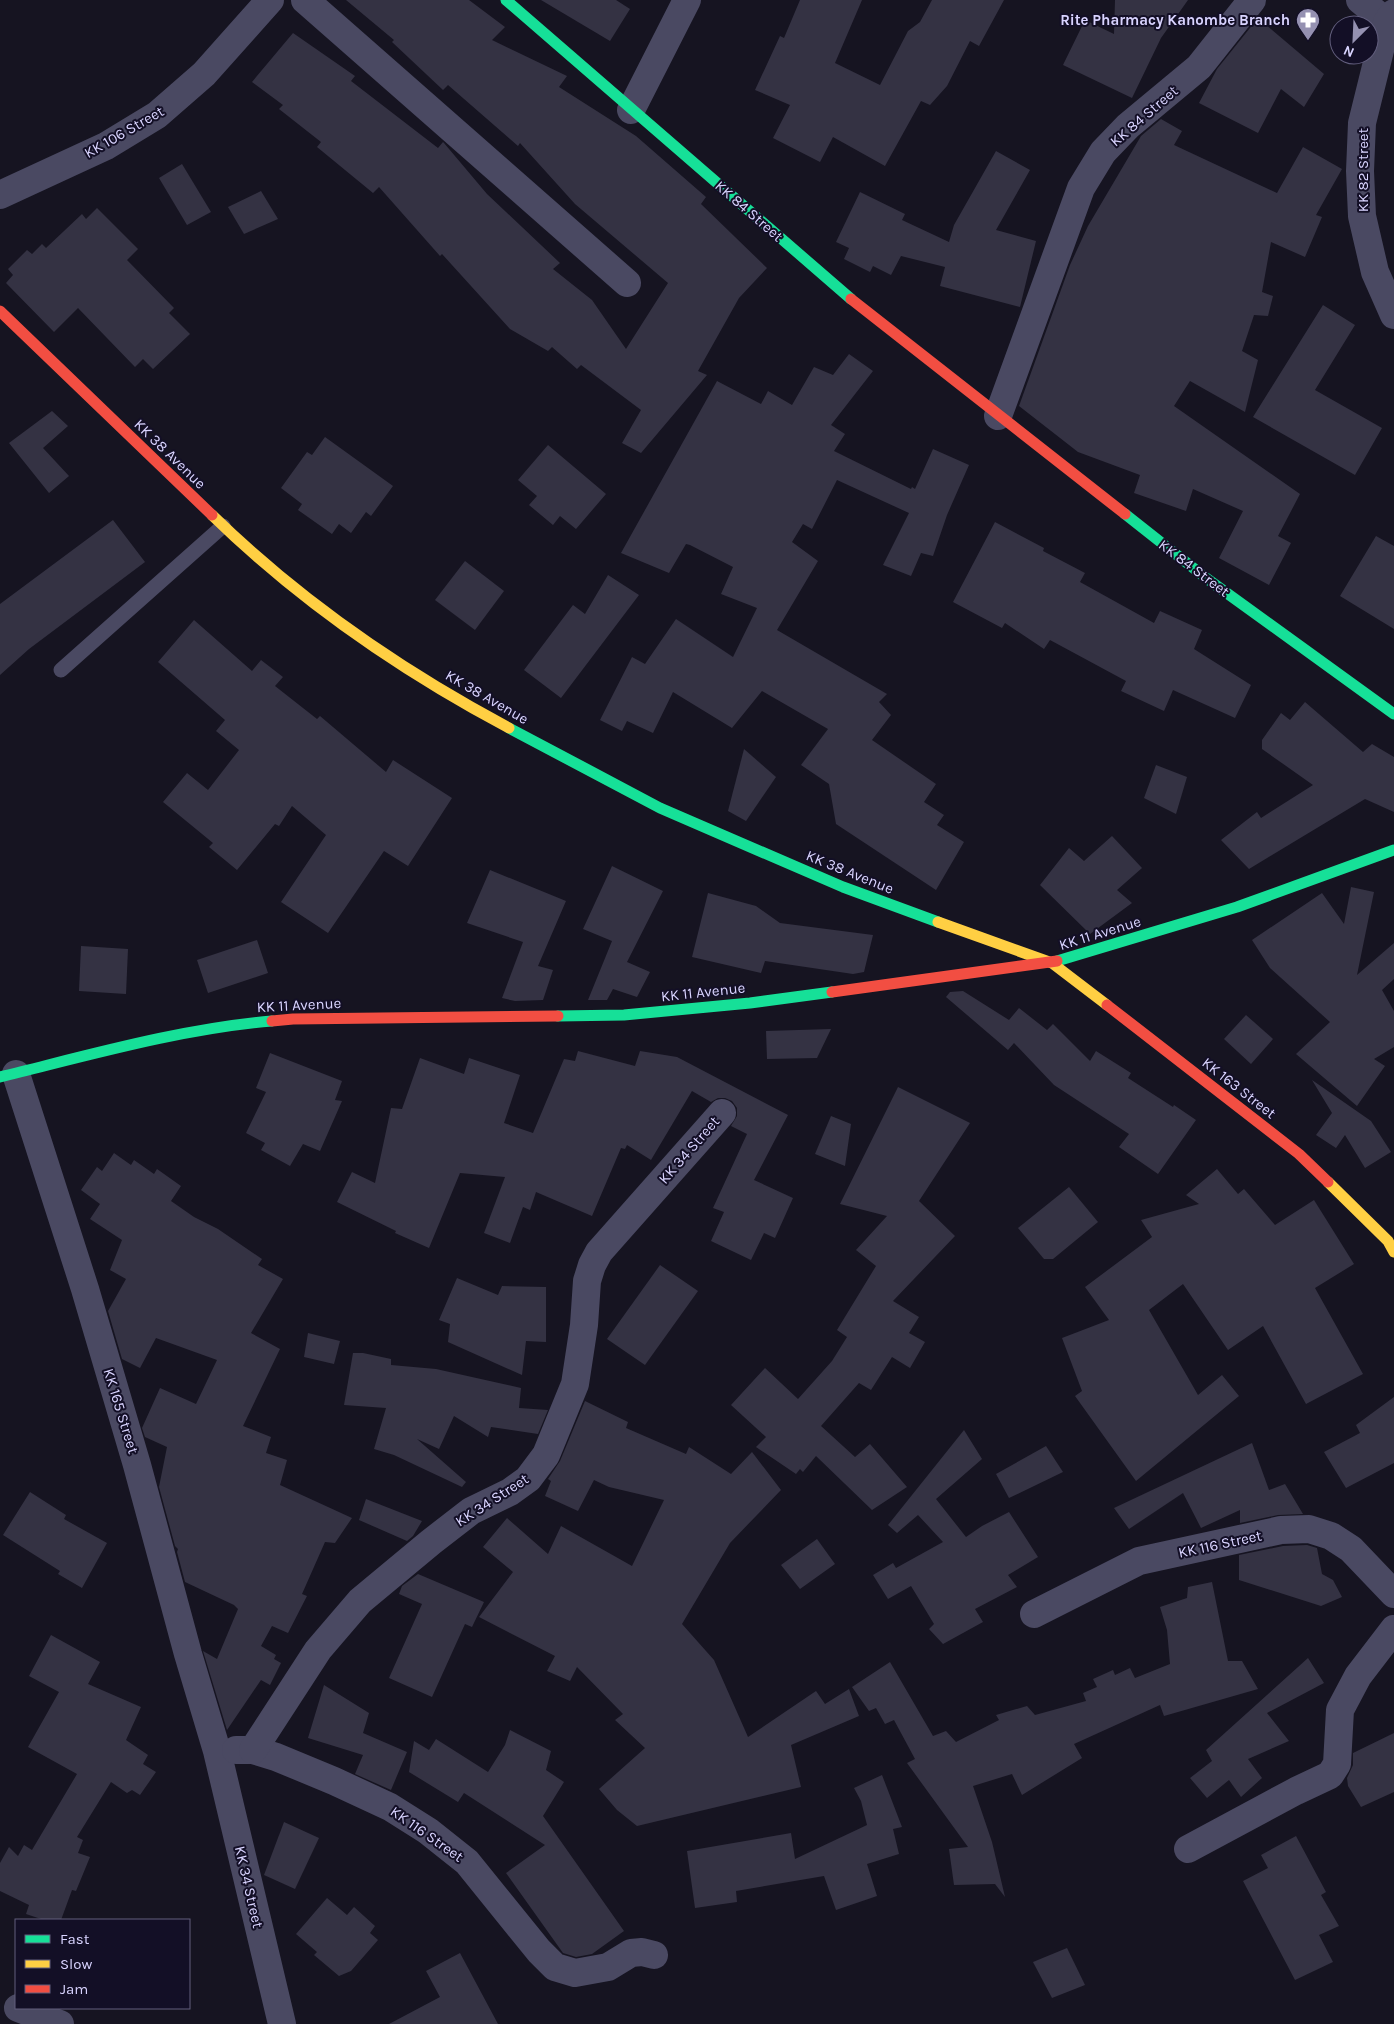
<svg xmlns="http://www.w3.org/2000/svg" width="1394" height="2024" viewBox="0 0 1394 2024" font-family="Karla,sans-serif">
<rect width="100%" height="100%" fill="#161421"/>
<g fill="#343243">
<polygon points="346,0 469,0 505,27 492,40 567,76 559,87 636,136 706,197 701,204 767,268 739,298 698,371 707,375 641,453 622,443 641,410 581,365 577,369 552,347 548,351 510,329 442,254 440,256 379,187 373,193 317,147 321,142 279,109 283,105 252,82 293,33 355,76 351,81 438,148 443,142 444,143 487,194 560,263 553,269 592,300 626,349 668,283 575,204 520,143 518,146 448,85 443,90 392,42 394,40"/>
<polygon points="541,0 616,0 630,9 610,41"/>
<polygon points="800,0 862,0 835,63 880,85 908,31 920,22 932,0 1004,0 979,46 970,41 947,86 930,105 921,101 885,166 833,137 820,162 773,138 790,105 755,90 780,36 784,38"/>
<polygon points="1115,0 1188,0 1161,38 1132,98 1063,65 1085,20 1114,34"/>
<polygon points="1258,18 1324,74 1304,107 1281,89 1258,133 1199,103 1217,69"/>
<polygon points="1161,119 1182,131 1174,145 1277,193 1303,147 1342,169 1316,215 1322,217 1305,257 1271,242 1262,292 1273,296 1268,316 1254,315 1242,351 1258,360 1245,412 1190,381 1174,406 1300,494 1278,536 1291,543 1269,585 1219,558 1243,511 1193,489 1186,511 1134,493 1140,475 1078,452 1019,406 1070,265 1088,226 1141,136"/>
<polygon points="996,151 1030,170 996,230 1036,241 1020,307 940,286 945,267 901,256 891,275 873,266 870,272 844,259 849,248 836,242 860,192 905,214 902,220 949,242 954,225"/>
<polygon points="182,164 211,212 187,225 159,178"/>
<polygon points="261,191 278,219 244,234 228,207"/>
<polygon points="97,208 138,249 127,260 174,308 169,313 190,334 153,369 143,359 135,367 78,308 54,332 6,283 13,275 8,269 27,250 32,254 42,244 46,248 82,214 86,219"/>
<polygon points="1323,305 1355,325 1315,390 1382,428 1355,475 1253,417"/>
<polygon points="849,354 873,371 831,425 845,434 834,451 911,489 912,487 915,489 933,449 969,465 947,515 933,556 921,553 911,576 883,565 909,513 837,480 812,529 803,524 792,542 818,561 777,630 887,694 879,702 891,715 872,740 936,784 924,802 944,815 937,825 964,842 936,890 836,824 829,784 801,765 828,729 762,691 732,728 673,692 653,733 627,721 622,731 600,720 632,657 645,664 676,619 733,657 757,608 721,594 733,567 690,545 686,544 669,573 621,553 717,381 761,404 768,391 792,405 814,367 833,375"/>
<polygon points="52,411 68,426 43,448 69,476 49,493 9,443"/>
<polygon points="325,437 393,486 371,516 366,512 351,533 339,524 332,534 298,510 302,504 281,488 307,452 312,455"/>
<polygon points="548,445 606,494 576,529 560,516 553,525 529,505 537,496 518,480"/>
<polygon points="113,520 145,562 29,649 0,675 0,604"/>
<polygon points="995,522 1044,548 1043,551 1085,573 1080,582 1154,623 1160,611 1202,630 1194,649 1251,685 1235,718 1173,690 1164,711 1121,691 1126,681 1050,640 1044,649 1005,623 1002,628 953,602"/>
<polygon points="1376,536 1394,546 1394,629 1340,596"/>
<polygon points="465,561 504,591 475,630 435,600"/>
<polygon points="608,575 639,595 561,698 524,670 573,605 585,614"/>
<polygon points="194,620 252,671 261,660 283,677 275,686 317,719 320,716 386,772 393,760 452,798 408,866 384,851 328,933 281,902 326,835 292,806 279,826 275,824 237,870 209,847 213,843 163,802 187,773 208,790 239,750 216,731 225,720 158,662"/>
<polygon points="1305,702 1363,752 1372,744 1394,757 1394,812 1365,799 1249,869 1221,840 1257,812 1261,818 1313,785 1262,749 1262,740 1281,713 1290,720"/>
<polygon points="744,749 776,777 746,821 728,811"/>
<polygon points="1156,765 1187,777 1176,814 1144,798"/>
<polygon points="1112,836 1142,868 1117,890 1132,903 1090,934 1040,885 1069,848 1084,861"/>
<polygon points="612,866 663,891 627,962 650,972 637,997 613,989 607,1000 588,1000 612,941 583,929"/>
<polygon points="490,870 566,901 538,966 553,970 543,1000 515,1001 502,998 523,942 467,923"/>
<polygon points="1351,887 1374,892 1357,975 1394,943 1394,979 1382,990 1394,1011 1394,1047 1374,1059 1385,1066 1357,1106 1296,1054 1330,1022 1270,968 1252,940 1322,893 1344,924"/>
<polygon points="708,893 756,906 780,923 873,935 864,972 853,974 765,961 761,973 692,957"/>
<polygon points="257,940 268,973 208,993 197,960"/>
<polygon points="81,946 128,949 126,994 79,991"/>
<polygon points="963,991 1009,1020 1019,1008 1047,1030 1053,1024 1090,1061 1096,1051 1131,1073 1128,1078 1173,1107 1174,1105 1196,1120 1158,1174 1119,1147 1129,1134 1054,1085 1014,1043 1008,1050 946,997 950,992"/>
<polygon points="1246,1015 1273,1039 1251,1064 1224,1039"/>
<polygon points="831,1029 817,1058 767,1059 766,1031"/>
<polygon points="578,1051 635,1066 640,1051 677,1057 788,1115 754,1180 793,1198 775,1238 764,1233 751,1260 711,1241 724,1212 713,1208 747,1134 731,1126 737,1116 737,1108 732,1101 725,1098 718,1098 711,1102 692,1091 651,1160 627,1145 625,1149 621,1148 592,1216 536,1192 530,1210 523,1207 510,1243 484,1233 505,1177 460,1173 429,1248 395,1233 396,1231 337,1202 352,1172 375,1183 391,1108 402,1109 420,1058 464,1074 469,1058 520,1075 504,1123 533,1133 564,1059 575,1061"/>
<polygon points="270,1053 342,1081 335,1100 342,1101 320,1151 303,1144 290,1166 261,1150 265,1143 246,1133 266,1092 256,1088"/>
<polygon points="1312,1080 1371,1121 1391,1152 1365,1168 1345,1135 1336,1148 1316,1135 1332,1113"/>
<polygon points="898,1087 970,1123 919,1201 955,1236 893,1301 919,1317 909,1333 925,1342 910,1368 892,1357 871,1390 859,1383 821,1426 855,1457 870,1444 907,1487 872,1510 816,1456 803,1472 800,1469 796,1474 756,1447 766,1437 731,1405 765,1368 798,1399 832,1361 847,1337 837,1330 876,1266 856,1250 887,1216 840,1204"/>
<polygon points="831,1116 851,1124 845,1166 815,1154"/>
<polygon points="114,1153 131,1165 134,1160 154,1174 157,1169 181,1186 171,1201 194,1217 218,1229 262,1259 258,1265 283,1279 251,1333 280,1349 243,1426 271,1437 266,1453 287,1460 280,1485 352,1518 335,1543 325,1542 302,1594 307,1596 288,1633 272,1626 261,1646 276,1655 274,1659 281,1663 270,1685 261,1680 227,1730 203,1651 217,1659 238,1609 234,1605 185,1582 177,1552 178,1549 175,1546 159,1487 167,1447 145,1437 142,1428 160,1388 196,1404 217,1360 156,1338 140,1368 122,1359 108,1311 126,1279 110,1270 122,1240 90,1219 100,1204 81,1190 97,1167 102,1171"/>
<polygon points="1217,1169 1238,1194 1244,1189 1275,1225 1314,1200 1354,1264 1315,1288 1363,1374 1306,1404 1263,1326 1228,1350 1183,1284 1149,1310 1198,1395 1222,1375 1239,1396 1136,1481 1075,1396 1082,1391 1062,1338 1109,1320 1085,1287 1152,1237 1141,1220 1199,1204 1186,1195"/>
<polygon points="1069,1187 1098,1222 1053,1259 1044,1259 1018,1228"/>
<polygon points="660,1265 698,1291 645,1365 607,1339"/>
<polygon points="457,1278 498,1295 502,1286 546,1287 546,1342 526,1341 522,1375 448,1342 450,1324 439,1320"/>
<polygon points="308,1333 340,1341 334,1364 304,1357"/>
<polygon points="353,1353 363,1353 391,1359 391,1365 436,1369 521,1388 519,1408 548,1410 538,1434 491,1427 488,1437 454,1416 439,1449 417,1439 466,1482 462,1487 394,1455 374,1449 386,1408 344,1405"/>
<polygon points="1394,1397 1394,1463 1346,1488 1324,1452 1360,1433 1356,1425"/>
<polygon points="585,1401 628,1422 626,1428 686,1454 689,1447 731,1474 752,1452 781,1490 730,1543 682,1624 714,1660 748,1737 816,1691 825,1704 849,1689 859,1716 791,1745 801,1787 637,1826 617,1810 599,1789 645,1748 615,1720 623,1714 577,1667 570,1681 547,1671 555,1656 479,1617 513,1572 483,1547 507,1518 548,1554 561,1526 632,1566 664,1500 609,1487 594,1480 578,1511 545,1496 551,1481 548,1479 560,1461"/>
<polygon points="964,1430 982,1459 936,1499 966,1537 982,1526 1009,1512 1038,1557 1008,1575 1017,1587 975,1609 983,1622 943,1644 929,1629 934,1624 911,1586 888,1599 873,1575 893,1563 896,1568 943,1542 918,1515 897,1533 888,1525"/>
<polygon points="1252,1443 1269,1490 1285,1484 1303,1514 1278,1515 1240,1523 1240,1510 1201,1528 1183,1493 1129,1529 1114,1508"/>
<polygon points="1046,1446 1063,1472 1009,1498 996,1474"/>
<polygon points="30,1492 66,1515 64,1519 107,1543 82,1588 58,1574 60,1571 3,1535"/>
<polygon points="366,1499 422,1521 413,1536 407,1541 359,1520"/>
<polygon points="817,1539 835,1564 800,1589 781,1565"/>
<polygon points="1307,1545 1317,1548 1322,1574 1333,1580 1342,1597 1321,1606 1239,1580 1239,1555 1283,1546"/>
<polygon points="418,1574 484,1602 472,1627 465,1624 432,1697 389,1678 422,1604 399,1594 402,1586"/>
<polygon points="1212,1582 1228,1661 1242,1661 1258,1689 1164,1716 1160,1705 1074,1744 1082,1758 1022,1795 1012,1774 973,1786 992,1842 1005,1897 995,1884 954,1885 949,1849 968,1847 907,1763 915,1759 894,1720 885,1724 876,1708 869,1711 852,1687 890,1662 933,1736 946,1731 956,1742 999,1720 996,1715 1027,1706 1035,1715 1086,1701 1083,1693 1097,1687 1093,1679 1113,1670 1115,1675 1130,1668 1135,1678 1170,1664 1167,1630 1160,1607 1187,1598 1188,1587"/>
<polygon points="51,1635 100,1662 88,1684 141,1707 126,1740 148,1755 143,1764 156,1772 140,1795 132,1790 127,1793 111,1782 77,1837 83,1840 78,1853 90,1857 76,1891 72,1890 61,1920 44,1920 26,1914 29,1905 0,1891 0,1863 9,1847 18,1856 24,1845 32,1850 77,1774 28,1747 59,1692 29,1676"/>
<polygon points="1308,1658 1324,1683 1267,1713 1289,1741 1248,1759 1262,1778 1241,1797 1229,1780 1207,1798 1190,1778 1212,1761 1206,1750"/>
<polygon points="324,1685 369,1713 363,1733 407,1752 391,1790 355,1774 363,1755 308,1738"/>
<polygon points="510,1730 551,1751 546,1770 564,1782 543,1816 624,1931 592,1954 576,1957 563,1953 506,1873 545,1845 464,1793 458,1802 409,1772 414,1741 429,1750 436,1739 488,1772 505,1745"/>
<polygon points="1394,1733 1394,1792 1361,1807 1348,1786 1347,1778 1353,1765 1353,1753"/>
<polygon points="882,1775 902,1827 893,1829 899,1854 867,1864 877,1896 836,1910 824,1876 736,1891 737,1902 695,1908 687,1851 791,1833 795,1859 867,1825 861,1801 854,1788"/>
<polygon points="284,1822 319,1838 295,1889 264,1875"/>
<polygon points="1296,1836 1326,1892 1321,1895 1339,1926 1319,1935 1333,1962 1295,1980 1243,1881 1268,1868 1261,1855"/>
<polygon points="327,1898 347,1915 354,1907 375,1926 370,1933 378,1940 351,1971 339,1976 314,1955 317,1952 296,1934"/>
<polygon points="1067,1948 1085,1985 1052,1998 1033,1962"/>
<polygon points="460,1953 498,2024 389,2024 440,1997 426,1971"/>
</g>
<g fill="none" stroke-linecap="round" stroke-linejoin="round">
<polyline stroke="#4a4962" stroke-width="15" points="61,670 223,526"/>
<g stroke="#4a4962" stroke-width="28">
<polyline points="305,0 627,283"/>
<polyline points="1360,0 1394,28"/>
<polyline points="1394,13 1387,22 1362,123 1360,171 1362,216 1375,272 1394,315"/>
<polyline points="631,110 687,0"/>
<polyline points="0,195 106,146 157,115 204,74 270,0"/>
<polyline points="998,416 1081,188 1103,152 1128,126 1199,67 1252,0"/>
<polyline points="16,1074 85,1289 137,1465 188,1654 217,1751 282,2024"/>
<polyline points="1034,1614 1139,1561 1281,1530 1309,1529 1331,1536 1351,1549 1394,1594"/>
<polyline points="236,1750 253,1750 276,1757 334,1781 390,1807 428,1831 467,1862 539,1951 555,1967 575,1973 608,1967 631,1953 642,1952 654,1955"/>
<polyline points="253,1750 318,1650 360,1601 431,1542 471,1511 510,1492 528,1479 546,1455 575,1384 584,1325 587,1281 592,1265 599,1252 722,1113"/>
<polyline points="1188,1849 1296,1791 1330,1775 1337,1764 1340,1710 1358,1676 1394,1629"/>
<polyline points="18,2008 60,2024"/>
</g>
<g stroke="#16e098" stroke-width="11">
<polyline points="506,0 851,299"/>
<polyline points="1125,514 1206,578 1394,714"/>
<polyline points="509,728 660,808 843,887 938,922"/>
<polyline points="1057,961 1237,907 1394,850"/>
<polyline points="558,1016 624,1015 750,1003 832,992"/>
<path d="M0,1077C90,1055 180,1029 272,1021"/>
</g>
<g stroke="#ffcf43" stroke-width="11">
<path d="M212,515C299,600 402,671 509,728"/>
<polyline points="938,922 1052,963 1107,1005"/>
<polyline points="1328,1182 1388,1241 1394,1252"/>
</g>
<g stroke="#f24e42" stroke-width="11">
<polyline points="851,299 1125,514"/>
<polyline points="0,311 212,515"/>
<polyline points="832,992 1057,961"/>
<polyline points="1107,1005 1299,1154 1328,1182"/>
<polyline points="272,1021 293,1019 558,1016"/>
</g>
</g>
<defs>
<g id="pharmacy-pin" transform="scale(1.25)"><path d="M0 17L-7.5 6A9.5 9.5 0 1 1 7.5 6Z" fill="#9591b1" stroke="#130f26"/><path d="M-2-6h4v4h4v4h-4v4h-4v-4h-4v-4h4Z" fill="#fff"/></g>
</defs>
<g fill-rule="evenodd">
<use href="#pharmacy-pin" x="1308" y="20"/>
</g>
<g text-anchor="middle" stroke-width="4" stroke-linejoin="round" paint-order="stroke">
<g font-size="15" font-weight="bold" fill="#d9d4ff" stroke="#130f26" text-anchor="end">
<text x="1290" y="25">Rite Pharmacy Kanombe Branch</text>
</g>
<g font-size="15" fill="#d9d4ff" stroke="#130f26">
<text transform="translate(1144 116) rotate(-41)" y="5">KK 84 Street</text>
<text transform="translate(124 132) rotate(-30)" y="5">KK 106 Street</text>
<text transform="translate(1363 170) rotate(-90)" y="5">KK 82 Street</text>
<text transform="translate(749 211) rotate(41)" y="5">KK 84 Street</text>
<text transform="translate(170 454) rotate(44)" y="5">KK 38 Avenue</text>
<text transform="translate(1194 568) rotate(37)" y="5">KK 84 Street</text>
<text transform="translate(487 697) rotate(30)" y="5">KK 38 Avenue</text>
<text transform="translate(850 872) rotate(22)" y="5">KK 38 Avenue</text>
<text transform="translate(1100 933) rotate(-17)" y="5">KK 11 Avenue</text>
<text transform="translate(703 992) rotate(-6)" y="5">KK 11 Avenue</text>
<text transform="translate(299 1005) rotate(-3)" y="5">KK 11 Avenue</text>
<text transform="translate(1239 1088) rotate(38)" y="5">KK 163 Street</text>
<text transform="translate(689 1150) rotate(-49)" y="5">KK 34 Street</text>
<text transform="translate(121 1411) rotate(73)" y="5">KK 165 Street</text>
<text transform="translate(492 1500) rotate(-33)" y="5">KK 34 Street</text>
<text transform="translate(1220 1544) rotate(-12)" y="5">KK 116 Street</text>
<text transform="translate(427 1834) rotate(35)" y="5">KK 116 Street</text>
<text transform="translate(249 1887) rotate(77)" y="5">KK 34 Street</text>
</g>
</g>
<rect x="15" y="1919" width="175" height="90" fill="#130f26" stroke="#625e7d"/>
<rect x="25" y="1935" width="25" height="8" fill="#16e098" stroke="#625e7d"/>
<text x="60" y="1944" font-size="15" fill="#d9d4ff">Fast</text>
<rect x="25" y="1960" width="25" height="8" fill="#ffcf43" stroke="#625e7d"/>
<text x="60" y="1969" font-size="15" fill="#d9d4ff">Slow</text>
<rect x="25" y="1985" width="25" height="8" fill="#f24e42" stroke="#625e7d"/>
<text x="60" y="1994" font-size="15" fill="#d9d4ff">Jam</text>
<g transform="translate(1354 40) rotate(204)"><circle r="24" fill="#130f26" stroke="#625e7d"/>
<path d="M0-4L9 19L0 12L-9 19Z" fill="#9591b1"/>
<text y="-8" font-size="14" font-weight="bold" text-anchor="middle" fill="#d9d4ff">N</text>
</g>
</svg>
